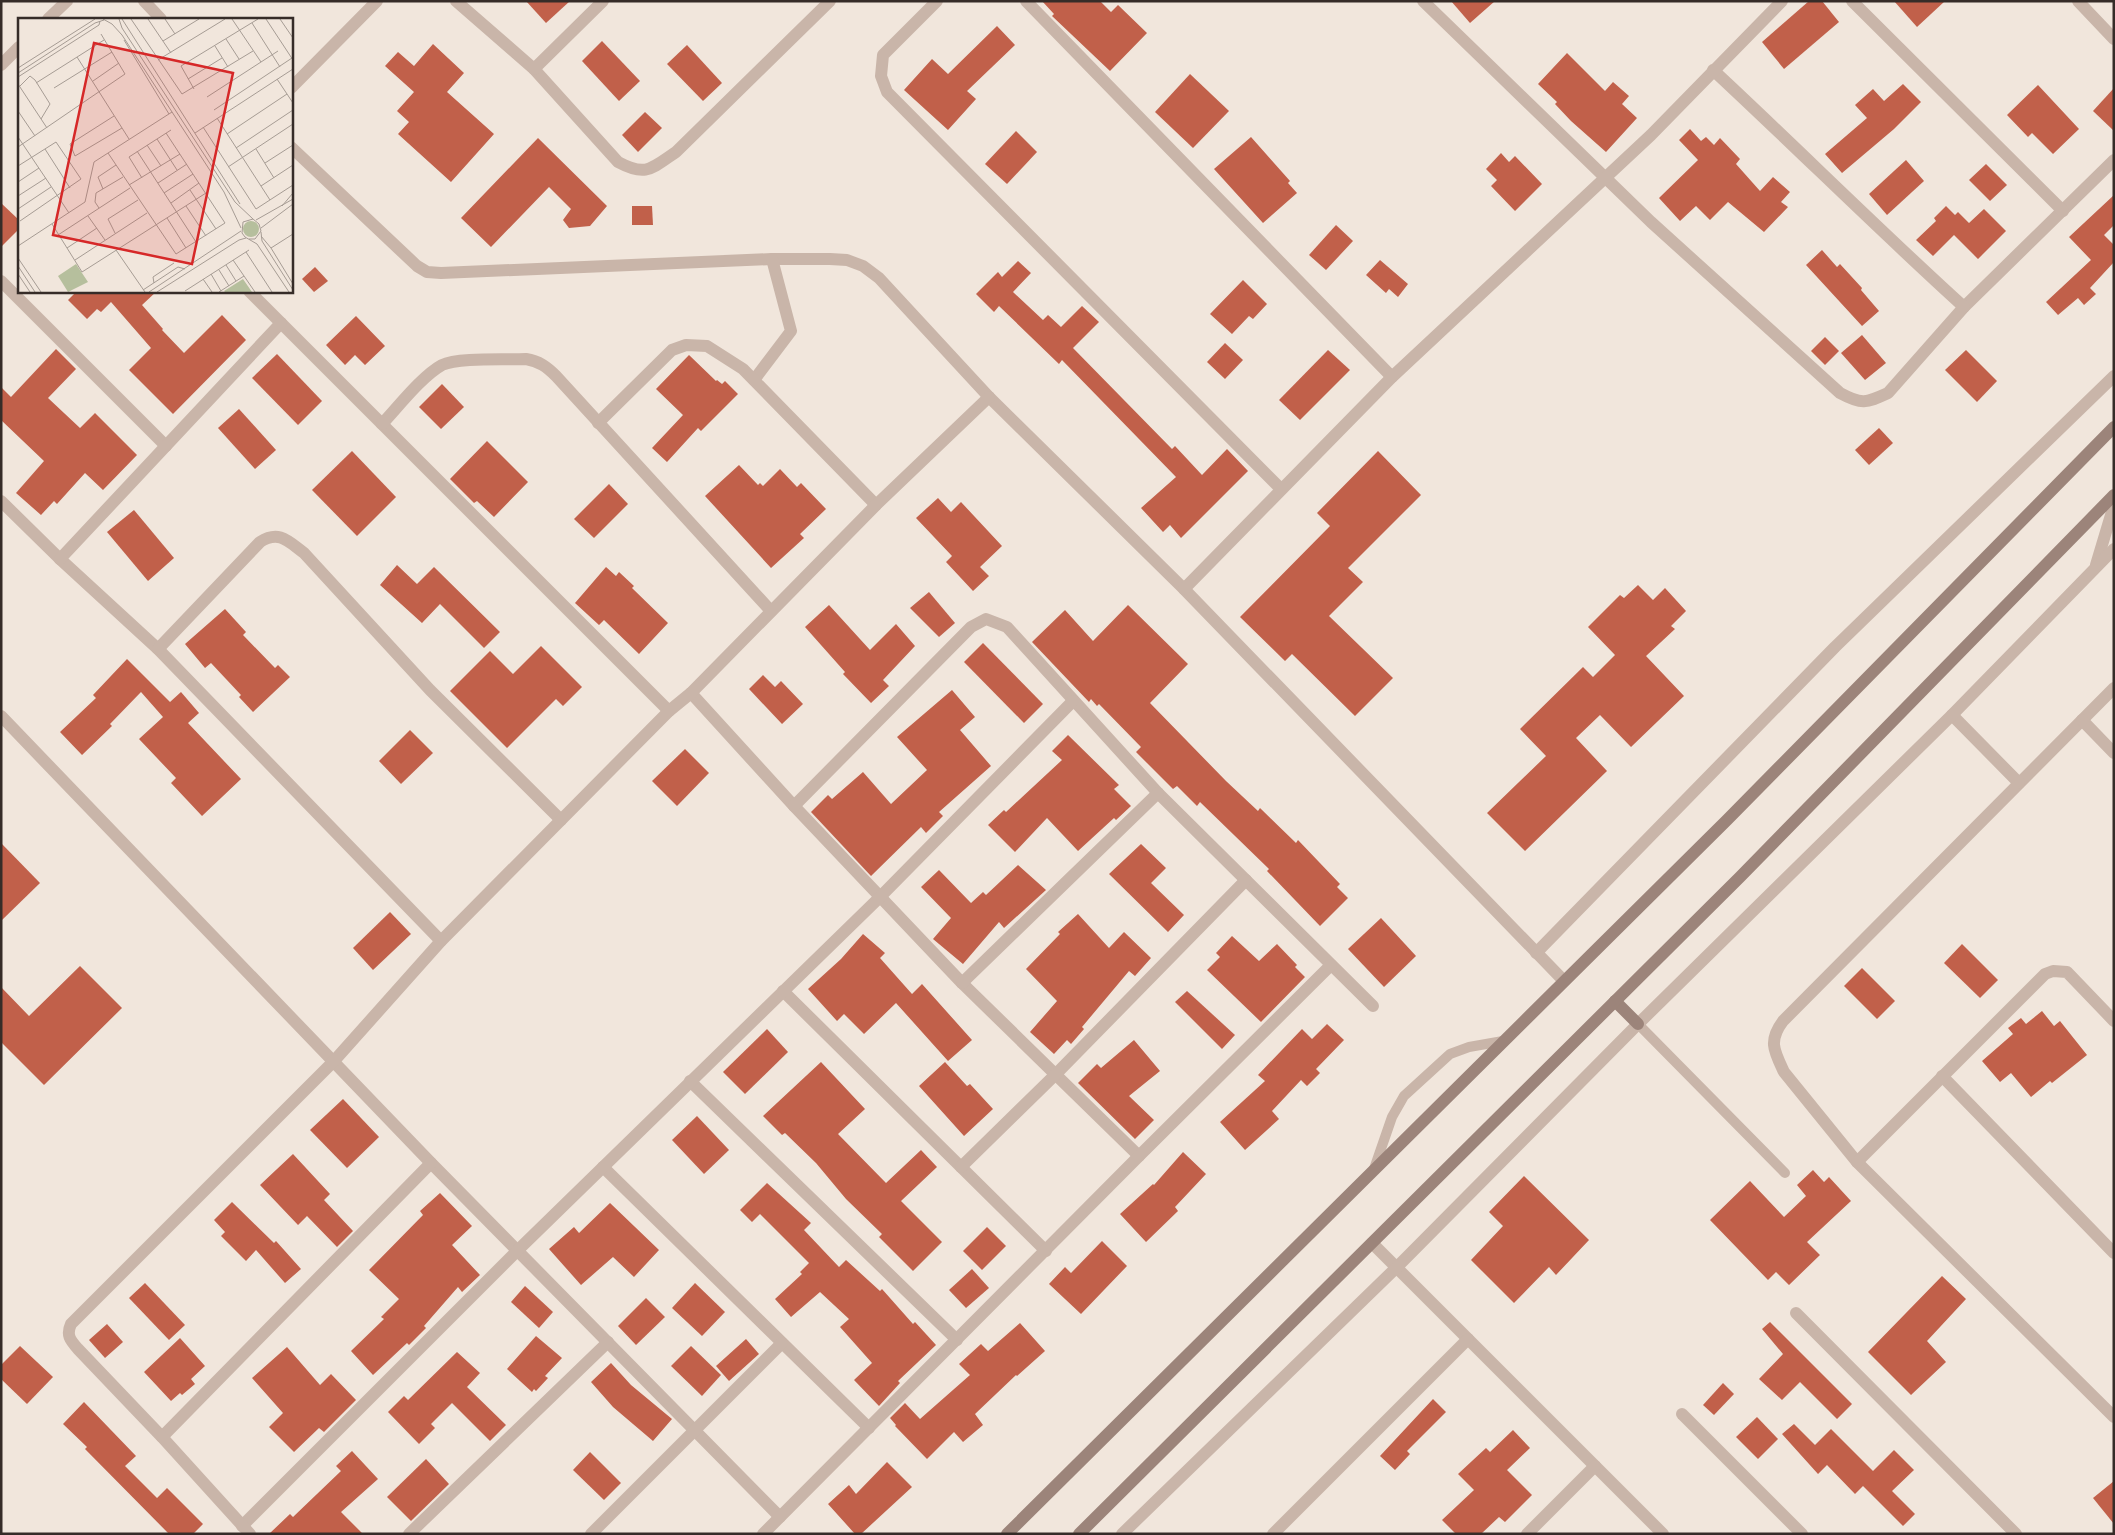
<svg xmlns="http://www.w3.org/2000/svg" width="2115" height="1535" viewBox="0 0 2115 1535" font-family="'Open Sans',sans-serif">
<rect width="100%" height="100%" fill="#f1e6dc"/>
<g fill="#c1604a">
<polygon points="526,1 570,1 546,23"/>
<polygon points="1042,1 1100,1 1111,12 1118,5 1147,33 1110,71 1052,16 1054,14"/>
<polygon points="1451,1 1495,1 1470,23"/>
<polygon points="1809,1 1822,1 1839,22 1784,69 1762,42"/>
<polygon points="1894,1 1945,1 1917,27"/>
<polygon points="997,26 1015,45 967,91 976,99 948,130 904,90 932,59 948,74"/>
<polygon points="602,41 640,81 619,101 582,61"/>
<polygon points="433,44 464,73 447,92 494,134 451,182 398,134 409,122 397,111 414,92 385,66 398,52 414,66"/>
<polygon points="687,45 722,83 703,101 667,64"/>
<polygon points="1567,53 1605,91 1613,82 1629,96 1622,104 1637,118 1606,152 1571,121 1555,104 1557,102 1538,84"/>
<polygon points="1190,74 1229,111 1193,148 1155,112"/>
<polygon points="1903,84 1921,102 1894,129 1842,173 1825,154 1867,118 1855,105 1873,89 1884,101"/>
<polygon points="2038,85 2079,129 2053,154 2032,133 2028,137 2007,115"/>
<polygon points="2114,88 2114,131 2093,111"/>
<polygon points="645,112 662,128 638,152 622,135"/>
<polygon points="1690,129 1701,141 1706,137 1714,145 1720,138 1740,159 1736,164 1760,191 1773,177 1790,192 1781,202 1788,207 1764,232 1728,202 1710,220 1696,206 1680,221 1659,198 1698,160 1679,140"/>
<polygon points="1016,131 1037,152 1007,184 985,164"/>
<polygon points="1251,137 1290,181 1288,183 1297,193 1263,223 1214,169"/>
<polygon points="538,138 607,206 590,226 569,228 563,220 571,209 549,187 491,247 461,218"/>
<polygon points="1501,153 1509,162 1515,156 1542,184 1515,211 1491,186 1497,180 1486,169"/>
<polygon points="1906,160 1924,181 1887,215 1869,194"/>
<polygon points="1986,164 2007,185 1990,201 1969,180"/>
<polygon points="2114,195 2114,225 2104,235 2114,245 2114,262 2090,288 2096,294 2084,305 2078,298 2058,315 2046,302 2091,260 2069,237"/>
<polygon points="1,203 19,220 19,229 1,247"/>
<polygon points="632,206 652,206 653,225 632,225"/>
<polygon points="1946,206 1955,215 1958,212 1969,223 1984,209 2006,231 1978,259 1954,235 1933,256 1916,240 1936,221 1934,218"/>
<polygon points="1336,225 1353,241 1326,270 1309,255"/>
<polygon points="1822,250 1837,267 1840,264 1862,288 1861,290 1879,311 1862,326 1806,265"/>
<polygon points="1380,260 1408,284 1398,297 1389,289 1386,293 1366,275"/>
<polygon points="1018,261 1031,273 1013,292 1043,320 1048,315 1061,327 1082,306 1099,322 1073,348 1172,449 1175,446 1202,475 1227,449 1248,471 1181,538 1170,525 1163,532 1141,508 1176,477 1062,360 1059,364 999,306 994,312 976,294 998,272 1002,277"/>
<polygon points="315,267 328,281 314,292 302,279"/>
<polygon points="1243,280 1267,304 1253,319 1249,316 1232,334 1210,314"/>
<polygon points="77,291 157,291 142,305 163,329 162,330 184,353 222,315 246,340 173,414 129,370 151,348 111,302 101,312 97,309 87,319 68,300"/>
<polygon points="356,316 385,346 365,365 355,355 345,365 326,345"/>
<polygon points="1862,335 1886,363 1865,380 1841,353"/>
<polygon points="1825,337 1839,351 1825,365 1811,351"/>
<polygon points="1225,343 1243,360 1225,379 1207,362"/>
<polygon points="56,349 76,369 48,398 80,428 95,413 137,455 103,490 85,473 57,504 54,501 41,515 16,493 44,461 1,420 1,387 11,397"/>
<polygon points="1328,350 1350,370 1300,420 1279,400"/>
<polygon points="1966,350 1997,381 1977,402 1945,370"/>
<polygon points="277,354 322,401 298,425 252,378"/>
<polygon points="689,355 716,381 717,380 722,384 725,381 738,394 701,431 698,428 667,462 652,448 683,415 656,389"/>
<polygon points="442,384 464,407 441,429 419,407"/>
<polygon points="239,409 276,450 255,469 218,428"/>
<polygon points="1879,428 1893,443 1869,465 1855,450"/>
<polygon points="487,441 528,482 494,517 477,501 474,503 450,479"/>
<polygon points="352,451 396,497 357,536 312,490"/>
<polygon points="1378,451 1421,495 1348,568 1363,582 1329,616 1393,678 1355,716 1292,654 1285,661 1240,617 1330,526 1317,513"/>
<polygon points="739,465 758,485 760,483 763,486 780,469 797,487 801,483 826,509 800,534 804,538 771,568 705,496"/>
<polygon points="609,484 628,504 594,538 574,519"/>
<polygon points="938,498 951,512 961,502 1002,546 980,567 989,576 973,591 946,562 952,556 916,518"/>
<polygon points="134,510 174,558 148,581 107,532"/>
<polygon points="397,565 417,584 434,567 500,632 484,648 440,604 422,623 380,585"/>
<polygon points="606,567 616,576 619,572 634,586 632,588 668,623 639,654 604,620 599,625 575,603"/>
<polygon points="1638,585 1653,600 1665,588 1686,611 1671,626 1675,629 1646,656 1684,696 1631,747 1600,715 1576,738 1607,771 1525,851 1487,813 1546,756 1520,729 1583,667 1593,677 1615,655 1588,627 1620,595 1624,598"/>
<polygon points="929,592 955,623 939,637 910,608"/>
<polygon points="829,605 870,650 896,624 915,646 883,680 889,686 871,703 843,674 845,672 805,627"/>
<polygon points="1128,605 1188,664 1150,703 1226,781 1258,811 1260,808 1296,843 1298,840 1340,884 1337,887 1348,898 1320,926 1267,871 1269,869 1200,802 1197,806 1177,786 1173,789 1136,752 1141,747 1099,704 1097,706 1091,699 1089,702 1032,642 1065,610 1093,641"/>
<polygon points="225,609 246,632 243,635 275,668 278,665 290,677 253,712 239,697 241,695 211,663 205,668 185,644"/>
<polygon points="983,643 1043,704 1024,723 964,662"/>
<polygon points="541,646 582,687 563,706 556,699 507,748 450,691 490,651 513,674"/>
<polygon points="127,659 170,702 181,692 199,713 188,723 241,779 202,816 171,783 176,778 139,739 163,717 141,692 110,724 112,726 82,755 60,732 96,698 93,695"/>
<polygon points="763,675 775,687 781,681 803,704 782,724 749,689"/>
<polygon points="952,690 975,717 960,730 991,766 939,812 943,816 926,833 921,827 871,876 811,812 828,795 832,799 863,772 891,804 927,770 897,737"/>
<polygon points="410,730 433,753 401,784 379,761"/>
<polygon points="1068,735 1119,785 1114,789 1131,806 1116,820 1114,818 1078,851 1047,818 1015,852 988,825 1004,810 1006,812 1062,760 1052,751"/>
<polygon points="685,749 709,773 677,806 652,781"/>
<polygon points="1,843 40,883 1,921"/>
<polygon points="1141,844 1166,868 1151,883 1184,915 1168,932 1109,874"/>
<polygon points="1018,865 1046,890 1004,928 999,922 963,964 933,939 951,918 921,887 939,870 971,903 983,892 986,895"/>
<polygon points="390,912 411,934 373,970 353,948"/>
<polygon points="1078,914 1109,948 1124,932 1151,958 1135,976 1129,971 1082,1027 1084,1029 1071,1044 1067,1040 1054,1054 1030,1032 1057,1001 1026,969 1060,934 1058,932"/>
<polygon points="1381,918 1416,956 1384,987 1348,949"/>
<polygon points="863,934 885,953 880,958 912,994 922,984 972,1040 948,1061 896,1003 864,1034 844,1014 837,1021 808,989 841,959"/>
<polygon points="1232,936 1259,961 1277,944 1297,965 1295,967 1305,977 1261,1022 1207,970 1220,957 1216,953"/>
<polygon points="1962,944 1998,980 1980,998 1944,963"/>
<polygon points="80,966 122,1008 44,1085 1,1042 1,987 29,1016"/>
<polygon points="1862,968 1895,1001 1877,1019 1844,986"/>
<polygon points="1187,991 1235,1035 1222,1049 1175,1002"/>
<polygon points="2042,1011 2054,1026 2060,1021 2087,1055 2052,1083 2050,1081 2031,1097 2011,1073 2000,1082 1982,1061 2013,1034 2008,1028 2021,1018 2026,1024"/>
<polygon points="1327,1024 1344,1040 1316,1069 1320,1073 1307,1086 1301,1080 1272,1111 1279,1119 1245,1150 1220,1122 1265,1081 1258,1075 1302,1029 1312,1039"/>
<polygon points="767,1029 788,1052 745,1094 723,1072"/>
<polygon points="1134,1040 1160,1071 1129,1096 1154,1120 1135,1139 1078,1083 1097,1064 1101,1068"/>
<polygon points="821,1062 865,1109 838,1134 886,1183 921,1150 937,1167 901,1201 942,1242 913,1271 879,1237 882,1234 846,1199 816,1163 785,1133 782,1135 763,1116"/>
<polygon points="945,1062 967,1086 970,1084 993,1109 964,1136 919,1086"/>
<polygon points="343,1099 379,1137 347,1168 310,1130"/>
<polygon points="697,1116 729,1150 704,1174 672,1140"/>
<polygon points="1183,1152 1206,1174 1175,1207 1178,1211 1146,1242 1120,1214 1153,1184 1154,1185"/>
<polygon points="293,1154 330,1194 324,1200 353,1231 337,1247 307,1216 298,1225 260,1185"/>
<polygon points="1813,1170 1824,1182 1829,1177 1851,1201 1807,1242 1820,1255 1789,1285 1776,1272 1768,1280 1710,1220 1750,1181 1784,1217 1806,1196 1797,1185"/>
<polygon points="1524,1176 1589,1240 1556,1275 1549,1267 1514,1303 1471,1260 1503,1226 1489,1212"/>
<polygon points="767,1183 811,1223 804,1230 839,1267 846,1260 880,1291 882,1289 913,1324 915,1322 936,1345 898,1381 900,1383 879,1406 854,1380 872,1363 840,1327 849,1319 820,1292 791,1317 775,1299 802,1274 800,1272 809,1263 760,1214 752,1222 740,1210"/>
<polygon points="440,1193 472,1226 452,1245 480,1275 462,1292 458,1287 424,1326 426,1328 409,1345 407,1343 373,1375 351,1351 384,1319 381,1317 399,1299 369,1270 423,1215 420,1211"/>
<polygon points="232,1202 274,1243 276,1241 301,1269 285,1283 256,1250 246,1261 221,1236 225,1232 214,1220"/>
<polygon points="610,1203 659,1250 634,1277 613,1257 581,1285 549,1249 574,1227 579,1233"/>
<polygon points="987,1227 1006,1246 982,1270 963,1251"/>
<polygon points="1102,1241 1127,1266 1081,1314 1049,1284 1065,1267 1071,1273"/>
<polygon points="972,1269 989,1288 966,1308 949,1290"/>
<polygon points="1942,1276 1966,1299 1927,1341 1946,1362 1911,1395 1868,1352"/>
<polygon points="145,1283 185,1325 169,1340 129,1298"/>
<polygon points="695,1283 725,1312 702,1336 672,1308"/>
<polygon points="525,1286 553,1312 539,1328 511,1302"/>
<polygon points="646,1298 665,1317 636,1345 618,1326"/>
<polygon points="1770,1322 1852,1404 1837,1419 1800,1382 1782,1400 1759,1379 1783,1354 1762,1329"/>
<polygon points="1020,1323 1045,1351 1017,1376 1016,1375 975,1414 983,1425 963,1442 954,1432 927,1459 895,1426 896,1425 890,1418 905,1403 920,1419 970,1375 959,1364 981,1344 988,1351"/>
<polygon points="107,1324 123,1342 105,1358 89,1340"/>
<polygon points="536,1336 562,1358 545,1376 548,1378 536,1391 534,1389 532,1392 507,1369"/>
<polygon points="180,1338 205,1366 191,1379 195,1384 182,1395 180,1393 171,1401 144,1372"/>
<polygon points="746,1339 759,1354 729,1381 716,1366"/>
<polygon points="20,1346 53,1377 27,1404 1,1379 1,1365"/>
<polygon points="691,1346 721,1375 702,1396 671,1366"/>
<polygon points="287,1347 320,1385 331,1374 356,1400 324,1432 319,1428 294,1452 269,1427 283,1413 252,1378"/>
<polygon points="457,1352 480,1373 467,1387 506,1425 490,1441 452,1403 431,1424 435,1428 419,1444 388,1412 404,1396 408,1400"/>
<polygon points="611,1363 631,1385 672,1419 653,1441 613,1407 591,1382"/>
<polygon points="1723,1383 1734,1394 1714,1415 1703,1405"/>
<polygon points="1433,1399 1446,1412 1407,1451 1410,1454 1395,1470 1380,1456"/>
<polygon points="84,1402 136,1456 125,1466 157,1498 167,1488 203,1524 193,1534 169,1534 85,1449 87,1447 63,1424"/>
<polygon points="1757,1417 1778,1439 1758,1459 1736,1437"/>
<polygon points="1794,1424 1815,1445 1831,1429 1873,1471 1894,1450 1914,1470 1892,1491 1915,1514 1903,1526 1863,1486 1855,1494 1827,1465 1818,1474 1782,1434"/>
<polygon points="1513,1430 1530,1448 1507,1470 1532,1495 1505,1522 1499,1517 1481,1534 1456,1534 1442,1520 1474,1490 1458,1474 1486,1448 1490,1452"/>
<polygon points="352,1451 378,1479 341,1512 363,1534 269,1534 290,1514 293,1517 341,1471 336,1466"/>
<polygon points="590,1452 621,1483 604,1500 573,1470"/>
<polygon points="426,1459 449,1484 411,1521 387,1497"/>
<polygon points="887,1462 912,1487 861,1534 855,1534 828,1504 849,1485 856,1494"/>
<polygon points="2114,1481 2114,1524 2093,1498"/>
</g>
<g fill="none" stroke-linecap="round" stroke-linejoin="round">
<g stroke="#c9b5a9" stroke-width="10">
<polyline points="1638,1024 1785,1173"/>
<polyline points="1374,1169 1392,1117 1404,1096 1450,1054 1469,1047 1503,1041"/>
</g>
<g stroke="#c9b5a9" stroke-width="12">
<polyline points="144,1 161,19"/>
<path d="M456,1L534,69L618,162C646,177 651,169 676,152L830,1"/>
<polyline points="937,1 883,55 881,76 887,92 1281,489"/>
<polyline points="1026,1 1392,377"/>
<path d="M1423,1L1651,222L1840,393C1862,405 1866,403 1888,393L1964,307L2114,160"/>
<polyline points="1852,1 2063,211"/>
<polyline points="2078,1 2114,39"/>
<polyline points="48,19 67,1"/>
<polyline points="1,65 19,47"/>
<polyline points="534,69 603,1"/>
<path d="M1713,70C1798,149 1879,230 1964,307"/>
<polyline points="291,88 377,1"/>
<polyline points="291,147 417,266 427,272 441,273 772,259 830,259 847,260 863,266 879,278 989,397 1184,589 1564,981"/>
<polyline points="1,281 166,446"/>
<polyline points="249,291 669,711"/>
<polyline points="754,380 791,331 772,259"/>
<polyline points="598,423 672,350 686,345 707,346 743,369 876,505"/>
<path d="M382,424C398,407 422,376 442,365C458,357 506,360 526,359C539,361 547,367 556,376L771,611"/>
<polyline points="1,501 60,559 158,649 441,941"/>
<polyline points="60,559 281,323"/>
<polyline points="2096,565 2114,505"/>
<polyline points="1184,589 1392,377 1651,135 1782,1"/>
<path d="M158,649L260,542C279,530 288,541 304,553L430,690L561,820"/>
<path d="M2114,688L1783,1021C1768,1041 1774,1051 1784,1072L1857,1162L2114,1417"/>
<polyline points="691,693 794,806 962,983 1139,1156"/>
<polyline points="1952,715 2019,783"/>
<polyline points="1,716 431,1163 780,1517"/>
<polyline points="2082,720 2114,753"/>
<polyline points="794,806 971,627 986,619 1007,627 1158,793 1373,1006"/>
<polyline points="1536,953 1835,647 2114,376"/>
<polyline points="962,983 1158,793"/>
<polyline points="783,991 1046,1251"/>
<polyline points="1942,1076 2114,1253"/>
<polyline points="690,1081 957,1340"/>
<polyline points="1857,1162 2045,974 2053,971 2067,972 2114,1021"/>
<polyline points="603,1167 869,1428"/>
<polyline points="961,1167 1056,1074 1246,880"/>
<polyline points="1372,1243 1663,1534"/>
<polyline points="1796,1313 2016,1534"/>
<polyline points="1682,1414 1802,1534"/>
<polyline points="162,1437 431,1163"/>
<polyline points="242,1526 517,1251 880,897 1073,701"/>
<path d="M250,1534L162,1437L78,1349C70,1340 66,1335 71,1324L334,1061L441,941L669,711L691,693L876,505L989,397"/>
<polyline points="409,1534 608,1342"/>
<polyline points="591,1534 782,1343"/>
<polyline points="763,1534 1139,1156 1331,965"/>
<polyline points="1122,1534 1396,1268 1638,1024 1952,715 2114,549"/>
<polyline points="1273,1534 1468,1339"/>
<polyline points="1527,1534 1595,1466"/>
</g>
<g stroke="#9c847a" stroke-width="12">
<polyline points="1615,1001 1638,1024"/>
<polyline points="1007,1534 1727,820 2114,427"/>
<polyline points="1079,1534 1740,877 2114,495"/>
</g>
</g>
<g transform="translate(18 18)">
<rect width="275" height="275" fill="#f1e6dc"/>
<path d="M225 211a8 8 0 1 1 16 0a8 8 0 1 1-16 0ZM58,246L70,264L50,274L40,258ZM225,261L234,274H207L206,273Z" fill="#b6bf9d"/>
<path fill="none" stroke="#a69c94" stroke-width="1" d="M85,1L94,6L104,17L206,174L223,210M101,1L104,10L217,184L235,201M104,1L222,186M113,1L164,76L235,33M130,1L153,35M147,1L157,16M214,1L243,44M248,1L275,42M262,1L275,20M234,5L262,49M208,21L221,41M106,22L151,96M145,23L181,1M197,28L210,49M59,39L111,121M140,42L207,1M0,50L77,1M0,55L77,5L86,2M0,59L81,7L82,3M170,61L204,40M259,61L275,85M75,63L101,45M18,65L86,22M0,66L29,110M2,68L12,58L17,62L32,86L23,101M36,70L94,34M176,71L163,48L240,1M189,79L260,33M196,92L274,40M0,93L17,118M96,98L52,126L57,138L104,110M199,100L252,182M185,109L238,191L275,167M177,115L275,51M209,116L269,76M0,119L51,195M139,121L159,152M129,127L143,148M0,129L107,56L83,16M218,130L275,92M27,131L52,170M238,131L256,160M119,133L178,224M90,135L158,236L207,205L148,115M247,145L275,127M0,148L38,124L63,161L2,203M210,149L275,106M124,160L111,139L153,112M0,164L21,150M140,165L169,146M111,167L162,136M243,168L275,147M85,171L80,159L98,147M172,172L198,211M146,175L175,156M0,178L28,160M153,185L181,165M168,188L188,218M264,188L275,175M81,190L77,184L78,175L105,159M0,191L33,169M70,198L87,222M149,200L168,230M238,202L275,181M34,206L64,254L188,175M243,210L275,186M243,214L244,223L275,272M97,215L90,201L120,182M275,216L253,230L275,266M40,217L112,170M243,218L253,230M231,221H237L243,213L241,206L235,201L225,204L224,215L227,219L239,226L271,274M0,228L67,184L76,144L154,94M49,230L79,210M98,232L127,274M228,234L254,274M0,240L23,274M57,242L129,195M215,242L237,274M208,247L218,263M0,248L17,274M201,252L211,268M0,256L12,274M193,256L203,273M185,261L194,274M136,265L135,259L156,245M125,272L160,249L167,251M167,273L231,232M131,274L223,213M139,274L221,222L228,220M201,274L226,258"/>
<path fill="#d62828" fill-opacity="0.15" stroke="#d62828" stroke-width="2.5" d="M76,25L215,55L174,246L35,217Z"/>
<rect width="275" height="275" fill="none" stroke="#362c28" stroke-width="2.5"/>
</g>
<rect width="2115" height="1535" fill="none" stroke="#362c28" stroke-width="5"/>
</svg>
